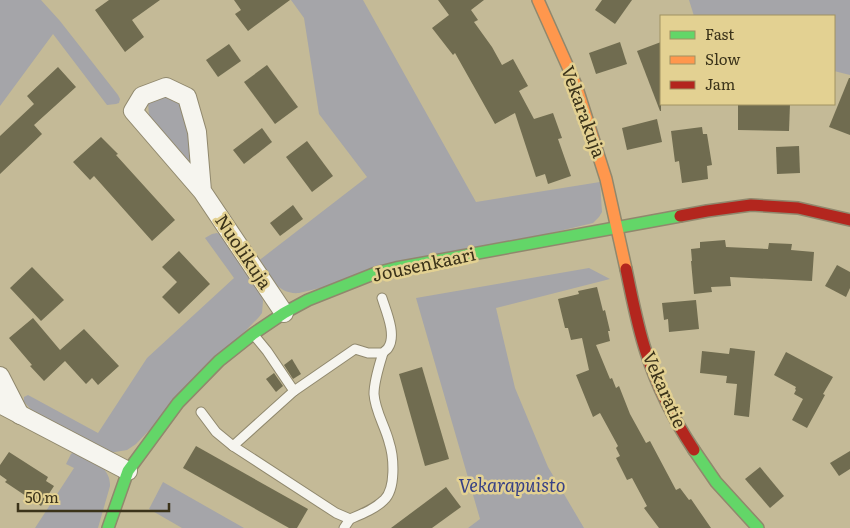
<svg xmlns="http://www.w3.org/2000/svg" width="850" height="528" viewBox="0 0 850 528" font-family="Literata,serif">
<rect width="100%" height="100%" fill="#c4ba97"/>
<g fill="#a5a5a9">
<polygon points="0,0 41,0 60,21 118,95 120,99 119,103 116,104 107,105 53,34 0,106"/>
<path d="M291,0H363L476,202L600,182L602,212L599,217L593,223L299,293C279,295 268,276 257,262L367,177L319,114L304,18Z"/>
<polygon points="689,0 850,0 850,75 834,71 834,16 694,16"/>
<polygon points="165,92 181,98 187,115 194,172 189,171 149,116 148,102"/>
<polygon points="217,233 220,234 259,288 263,301 262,313 259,317 136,444 127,450 109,453 39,418 24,402 24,397 28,395 98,433 147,358 234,278 205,238 212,234"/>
<polygon points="589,268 610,279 496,308 515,388 548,467 584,528 468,528 480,519 416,298"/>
<path d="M74,452C89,459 111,466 110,486L98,528H35L74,468L66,464L71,454Z"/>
<polygon points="163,482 244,528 182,528 149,509"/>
</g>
<g fill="#706c50">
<polygon points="109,0 160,0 132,20 144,37 125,52 95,10"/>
<polygon points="234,0 290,0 248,31 235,14 241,10"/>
<polygon points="438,0 484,0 471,10 478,20 474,22 492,47 502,65 513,59 528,86 519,91 534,119 553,113 562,138 558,139 571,176 548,184 545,174 536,177 515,113 495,124 455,53 453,55 432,28 449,15"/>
<polygon points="602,0 632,0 615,24 595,10"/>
<polygon points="620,42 627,64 596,74 589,53"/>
<polygon points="661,42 661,111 660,111 637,51"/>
<polygon points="229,44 241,61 218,77 206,60"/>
<polygon points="267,65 298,107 275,124 244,82"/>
<polygon points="58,67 76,87 34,125 42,134 0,174 0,136 34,104 27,96"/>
<polygon points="849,78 850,78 850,135 829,127"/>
<polygon points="738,104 790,104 789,131 738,130"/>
<polygon points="657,119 662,142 627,150 622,128"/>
<polygon points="702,127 703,134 707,134 712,165 707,166 708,179 682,183 679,161 675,162 671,131"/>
<polygon points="262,128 272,142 244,164 233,150"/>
<polygon points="101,137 118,154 116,155 175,220 152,241 94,176 90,180 73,162"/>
<polygon points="307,141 333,176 312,192 286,157"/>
<polygon points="799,146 800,173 777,174 776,147"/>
<polygon points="293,205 303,219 280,236 270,223"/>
<polygon points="725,240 726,247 768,249 769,243 792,244 791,250 814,252 812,281 730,277 731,286 711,287 712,292 694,294 691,261 692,261 691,249 700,248 700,242"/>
<polygon points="179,251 210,284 179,314 162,297 177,282 162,267"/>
<polygon points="837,265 850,272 850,288 846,297 825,286"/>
<polygon points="32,267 64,300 41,321 10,288"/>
<polygon points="597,287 603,311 605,310 610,331 608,331 610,341 596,345 610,379 612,378 616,388 619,386 630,414 646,443 650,441 676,490 680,488 689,500 691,499 711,528 659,528 644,508 647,506 632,478 627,480 616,458 620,456 616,448 618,446 600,413 593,417 576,375 589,370 582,338 571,340 568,328 565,328 558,299 579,294 578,291"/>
<polygon points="696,300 699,329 669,332 668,319 664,320 662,303"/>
<polygon points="33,318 60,350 84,329 119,366 98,385 92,378 86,384 65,361 44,381 30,366 32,365 9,338"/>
<polygon points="730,348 755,351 749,417 734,415 737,384 726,383 727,376 700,373 702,351 729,354"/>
<polygon points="786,352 833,377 823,394 825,395 807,428 792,420 803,399 794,394 796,390 795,389 796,387 774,375"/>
<polygon points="292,359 301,374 293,379 284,365"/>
<polygon points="422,367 449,459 425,466 399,374"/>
<polygon points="274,373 283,386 276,392 266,379"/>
<polygon points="196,446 308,509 297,528 289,528 183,468"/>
<polygon points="850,451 850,469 839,476 830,463"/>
<polygon points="9,452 48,477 46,481 54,486 41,506 5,482 7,480 0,475 0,465"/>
<polygon points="760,467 784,496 770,508 745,479"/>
<polygon points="446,487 461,507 432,528 391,528"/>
</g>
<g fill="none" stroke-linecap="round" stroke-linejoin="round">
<g stroke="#90886d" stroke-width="11">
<g id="lane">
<polyline points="253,334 267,351 294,391"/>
<path d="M201,412L216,432L233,446L294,391L355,349L368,353H383C384,351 387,350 388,348C397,335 386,311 382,298"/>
<path d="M233,446L336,513L350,519C362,514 375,509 384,500C396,489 394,457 389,442C385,426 375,411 374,394C374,381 379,366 383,353"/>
<polyline points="344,528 350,519"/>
</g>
</g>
<g stroke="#90886d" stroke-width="20">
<g id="street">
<polyline points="202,191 197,132 187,97 166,87 142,96 133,111 202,191 284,313"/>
<polyline points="0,376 20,415"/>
<polyline points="0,404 128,471"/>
</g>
</g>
<g stroke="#90886d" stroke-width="14">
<g id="fast">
<polyline points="694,450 716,482 758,528"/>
<polyline points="108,528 128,471 178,403 219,361 253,334 284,313 308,300 376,273 396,268 680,216"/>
</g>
</g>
<g stroke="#90886d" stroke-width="14">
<polyline id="slow" points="538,0 576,85 606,179 626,269"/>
</g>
<g stroke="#90886d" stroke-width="14">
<g id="jam">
<polyline points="680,216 707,211 751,205 798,208 850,220"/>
<path d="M626,269C632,297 637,325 646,352C657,386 674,420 694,450"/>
</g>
</g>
<use href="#lane" stroke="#f6f5ef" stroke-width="9"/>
<use href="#street" stroke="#f6f5ef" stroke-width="18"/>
<use href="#fast" stroke="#63d668" stroke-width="11"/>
<use href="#slow" stroke="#ff974d" stroke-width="11"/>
<use href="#jam" stroke="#b3261e" stroke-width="11"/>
</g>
<g text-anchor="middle" stroke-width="5" stroke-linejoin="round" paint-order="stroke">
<g font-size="18" fill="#3b331a" stroke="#e3d192">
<text transform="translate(583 112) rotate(70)" y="6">Vekarakuja</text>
<text transform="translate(243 252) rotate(56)" y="6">Nuolikuja</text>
<text transform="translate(424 265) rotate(-12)" y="6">Jousenkaari</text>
<text transform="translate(664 390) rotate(66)" y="6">Vekaratie</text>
</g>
<g font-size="18" font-style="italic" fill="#374186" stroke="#e3d192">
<text x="512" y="492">Vekarapuisto</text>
</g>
</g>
<rect x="660" y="15" width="175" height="90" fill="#e3d192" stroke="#a09262"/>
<rect x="670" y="31" width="25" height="8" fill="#63d668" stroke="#a09262"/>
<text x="705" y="40" font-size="15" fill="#3b331a">Fast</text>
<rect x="670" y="56" width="25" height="8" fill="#ff974d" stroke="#a09262"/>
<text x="705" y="65" font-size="15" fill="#3b331a">Slow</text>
<rect x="670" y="81" width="25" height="8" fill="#b3261e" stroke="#a09262"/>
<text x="705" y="90" font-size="15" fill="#3b331a">Jam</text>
<path d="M18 503v8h151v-8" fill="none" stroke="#3b331a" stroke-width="2.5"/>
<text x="25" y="503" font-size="15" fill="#3b331a" stroke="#e3d192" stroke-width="4" paint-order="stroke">50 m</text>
</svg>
